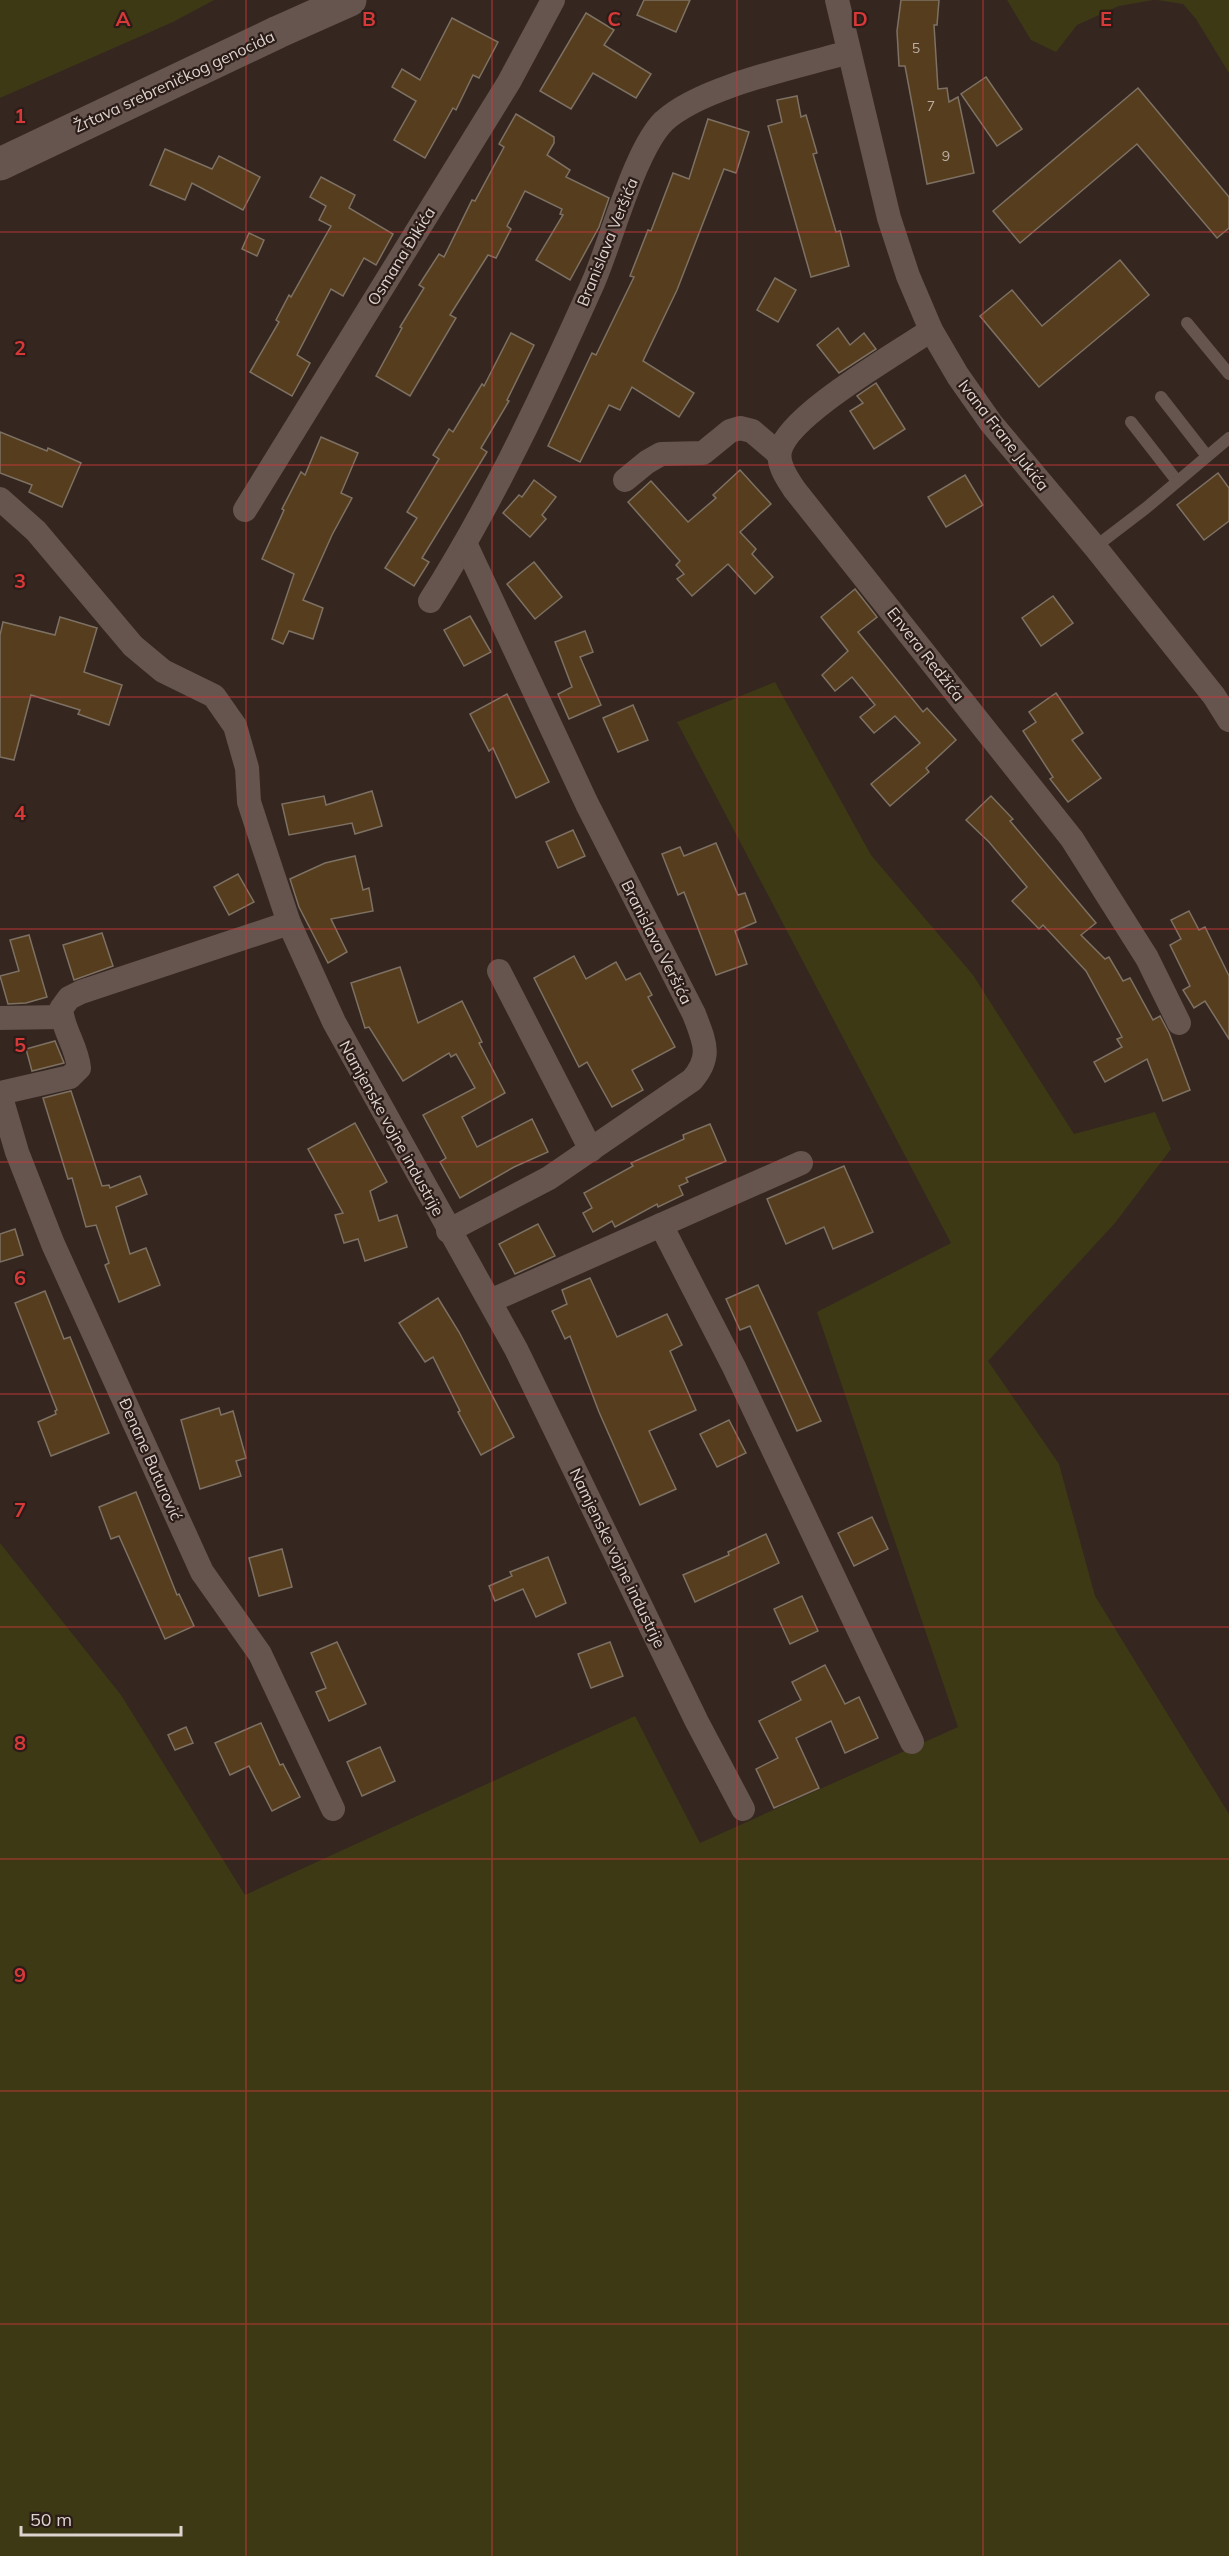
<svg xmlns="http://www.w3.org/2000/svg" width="1229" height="2556" viewBox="0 0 1229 2556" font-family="Mulish,sans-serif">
<rect width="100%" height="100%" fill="#352620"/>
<g fill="#3d3915">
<polygon points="0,0 214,0 173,22 0,98"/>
<polygon points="1007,0 1153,0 1119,6 1077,25 1056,52 1031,40"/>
<polygon points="1157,0 1229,0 1229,73 1196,19 1183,4"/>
<polygon points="775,682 871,855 973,975 1074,1134 1155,1112 1171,1149 1115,1223 988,1361 1059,1464 1095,1596 1229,1814 1229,2556 0,2556 0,1543 121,1695 245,1895 635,1716 700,1843 958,1727 817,1312 951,1243 677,722"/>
</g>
<g fill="#563d1e" stroke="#7d7163" stroke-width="1.5">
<polygon points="644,0 690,0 676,32 637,15"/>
<polygon points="901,0 939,0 937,25 934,25 938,89 947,88 949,102 958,97 974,173 927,184 905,66 899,66 897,31"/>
<polygon points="586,13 614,30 604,45 651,74 636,98 593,73 571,109 540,91"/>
<polygon points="452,18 498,42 479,78 473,75 456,110 453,108 425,158 394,140 416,101 392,87 402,69 420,80"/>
<polygon points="986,77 1022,129 997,146 961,94"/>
<polygon points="1138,88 1229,197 1229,228 1217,238 1137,144 1020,243 993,211"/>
<polygon points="797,96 801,117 806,115 817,153 813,154 836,232 840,231 849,266 811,277 768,126 782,122 777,100"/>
<polygon points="516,114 554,137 554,143 547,155 570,170 566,177 609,198 599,227 570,280 536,260 563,215 560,214 562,209 525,191 507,226 511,229 496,258 488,255 450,315 456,318 410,396 376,376 402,328 400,327 424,288 419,285 439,254 444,257 472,200 475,201 504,147 499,144"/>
<polygon points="708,119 749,132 736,173 724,169 677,290 643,361 694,393 679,417 632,387 620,410 609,405 580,462 548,446 592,353 596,355 634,277 630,276 648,230 651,231 673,173 689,179"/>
<polygon points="165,149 212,169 219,156 260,177 243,210 192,183 185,200 150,185"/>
<polygon points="321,177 355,195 349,208 393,234 376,265 364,258 343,296 331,289 297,355 310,363 292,396 250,372 279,322 276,320 289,295 291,297 331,226 319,220 326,206 310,197"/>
<polygon points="249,233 264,240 257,256 242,249"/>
<polygon points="1120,260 1149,295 1039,387 980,316 1012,290 1042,326"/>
<polygon points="775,278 796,290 778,322 757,310"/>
<polygon points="838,328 850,345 864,333 876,349 839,373 817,345"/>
<polygon points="511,333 534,345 507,400 509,401 481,448 487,452 422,558 429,562 414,586 385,568 417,518 407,512 439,459 433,455 449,429 453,432 482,384 484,386"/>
<polygon points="876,383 905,429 874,449 850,411 863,403 857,396"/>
<polygon points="0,432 47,451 48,448 81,463 62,507 29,492 32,485 0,473"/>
<polygon points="321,437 358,453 341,493 352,498 332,535 303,600 323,608 313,639 289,631 283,644 272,639 294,574 262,559 284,510 282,509 301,472 305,475"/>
<polygon points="740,470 771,504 740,532 756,549 752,554 773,577 755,594 728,564 692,596 677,579 684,574 676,565 680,561 628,502 651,481 688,522 716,498 713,495"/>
<polygon points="1218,473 1229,488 1229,521 1204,540 1177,505"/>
<polygon points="965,475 983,505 946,527 928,497"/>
<polygon points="534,480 556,497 542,515 546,519 530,537 503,513 519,495 522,497"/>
<polygon points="534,562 562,597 535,619 507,584"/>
<polygon points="855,589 877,617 858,632 923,712 927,708 956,740 926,768 929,772 890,806 871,784 920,743 895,716 874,733 860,717 875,705 852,677 835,691 822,675 848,651 821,617"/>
<polygon points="1053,596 1073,623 1041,646 1022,618"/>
<polygon points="470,616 491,652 464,666 444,630"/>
<polygon points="60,617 97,628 84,672 122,685 109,725 78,714 80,710 31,695 14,760 0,757 0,635 3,622 55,635"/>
<polygon points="585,631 593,652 580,657 601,705 569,719 558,694 572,687 555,642"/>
<polygon points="1056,693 1083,733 1072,740 1101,778 1068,802 1050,779 1053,777 1023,731 1036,722 1029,712"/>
<polygon points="507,694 549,782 516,798 493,748 489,751 470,714"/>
<polygon points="633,705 648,740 618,752 603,718"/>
<polygon points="372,791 382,826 355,834 352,823 289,835 282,804 324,796 326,805"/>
<polygon points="991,796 1013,819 1010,821 1096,923 1081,935 1105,959 1109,957 1123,981 1130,978 1153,1020 1160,1016 1169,1033 1190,1090 1163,1101 1147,1059 1105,1082 1094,1062 1122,1047 1117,1039 1122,1037 1086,971 1043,925 1039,929 1012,901 1027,887 989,842 966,820"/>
<polygon points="573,830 585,856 558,868 546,842"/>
<polygon points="716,843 738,895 745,893 756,922 735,931 747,964 716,975 684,892 678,895 662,854 680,847 684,856"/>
<polygon points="355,856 363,890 369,888 373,911 331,919 347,952 328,963 299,907 290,879 325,863"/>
<polygon points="238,874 254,902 229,915 214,887"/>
<polygon points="1189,911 1199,930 1205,927 1229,976 1229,1039 1205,1001 1194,1008 1183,990 1190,986 1170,945 1181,939 1171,920"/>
<polygon points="102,933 113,966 74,980 63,945"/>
<polygon points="29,935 47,997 26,1003 8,1004 0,976 19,971 10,940"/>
<polygon points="574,956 586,979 616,962 626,980 640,973 652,995 648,997 675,1047 632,1070 643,1090 612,1107 587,1062 579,1067 534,978"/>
<polygon points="400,967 418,1023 462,1001 482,1042 479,1043 505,1093 462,1117 477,1147 532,1119 548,1152 514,1167 460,1198 440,1162 446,1158 423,1115 475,1088 456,1054 451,1057 449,1053 403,1081 369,1027 365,1028 351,983"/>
<polygon points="55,1041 64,1063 32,1071 26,1049"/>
<polygon points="71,1091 102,1186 109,1185 110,1188 140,1176 147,1194 116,1207 130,1254 146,1248 160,1285 119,1302 105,1265 109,1263 96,1225 86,1227 72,1178 68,1179 43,1098"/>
<polygon points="355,1123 387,1182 370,1191 379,1221 397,1215 407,1247 365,1261 358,1239 344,1243 335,1215 343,1213 308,1149"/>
<polygon points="710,1124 726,1161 686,1178 688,1182 679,1186 683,1195 658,1207 657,1204 615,1227 612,1221 593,1232 583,1213 592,1208 584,1193 633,1166 631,1163 684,1139 683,1135"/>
<polygon points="844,1166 873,1232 833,1249 824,1227 786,1244 767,1199"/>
<polygon points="538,1224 555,1256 515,1274 499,1244"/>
<polygon points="15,1229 23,1255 0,1262 0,1234"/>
<polygon points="590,1278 617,1337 667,1314 682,1345 670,1351 696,1410 649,1431 676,1489 640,1505 599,1412 570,1336 565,1339 552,1311 567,1304 562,1290"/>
<polygon points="758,1285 821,1421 797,1431 750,1326 740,1330 726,1299"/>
<polygon points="45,1291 64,1339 70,1337 109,1433 51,1456 38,1422 56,1414 55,1411 57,1410 15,1303"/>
<polygon points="438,1298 459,1332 514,1437 481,1455 458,1412 460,1411 433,1357 425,1362 399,1323"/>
<polygon points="219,1408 221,1415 233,1411 246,1458 236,1461 241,1476 200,1489 181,1420"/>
<polygon points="729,1420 746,1453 717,1467 700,1434"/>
<polygon points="136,1492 177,1595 179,1594 194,1626 165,1639 119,1536 111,1539 99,1507"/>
<polygon points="872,1517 888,1549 854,1566 838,1533"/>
<polygon points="766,1534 779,1563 695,1602 683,1575 729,1555 728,1552"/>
<polygon points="282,1549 292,1587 259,1596 249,1558"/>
<polygon points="548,1557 566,1603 536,1617 523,1589 495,1601 489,1586 512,1576 510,1572"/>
<polygon points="802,1596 818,1631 790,1644 774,1609"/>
<polygon points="337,1642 366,1704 329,1721 316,1692 326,1688 311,1653"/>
<polygon points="610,1642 623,1676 591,1688 578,1654"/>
<polygon points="825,1665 845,1704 859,1697 878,1738 845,1753 831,1721 796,1738 819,1788 774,1808 756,1769 778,1758 759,1721 801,1700 792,1682"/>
<polygon points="261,1723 280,1765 283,1764 300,1797 272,1811 249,1766 230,1775 215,1743"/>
<polygon points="186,1727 193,1743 175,1750 168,1735"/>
<polygon points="380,1747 395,1781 362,1796 347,1762"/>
</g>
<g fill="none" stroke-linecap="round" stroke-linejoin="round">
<g stroke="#66544e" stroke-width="12">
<polyline points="1187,323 1229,374"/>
<polyline points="1161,397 1207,456"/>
<polyline points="1131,422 1177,481"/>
<polyline points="1095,547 1146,508 1229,438"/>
</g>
<g stroke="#66544e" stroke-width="24">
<polyline points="837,0 889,218 908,276 931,330 958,376 991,423 1095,547 1214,696 1229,720"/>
<path d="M931,330C898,353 788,415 780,451C777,464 787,478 794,489L1072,839L1147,958L1179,1023"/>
<polyline points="625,480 647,462 661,454 703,453 730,431 740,428 752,431 779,454"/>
<polyline points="0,499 36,531 133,646 163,671 214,696 235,726 247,768 249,802 262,842 289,923 334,1022 516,1349 697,1722 743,1809"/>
<polyline points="245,510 509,82 553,0"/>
<path d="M430,601C493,502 545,390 593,283C611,242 635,149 664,121C702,86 798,67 849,52"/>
<polyline points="499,971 591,1150"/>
<polyline points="0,1018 62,1017"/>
<path d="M0,1093L70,1077L79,1068C77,1047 63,1030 61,1009L69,998L81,992L289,923"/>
<polyline points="0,1094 17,1152 53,1244 202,1572 260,1654 333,1809"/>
<polyline points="661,1225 801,1163"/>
<path d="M448,1231L549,1178L692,1080C713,1056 704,1041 694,1014L587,804L466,545"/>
<polyline points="490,1301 661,1225 734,1367 912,1742"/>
</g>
<polyline stroke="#66544e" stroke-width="33" points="0,164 278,32 350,0"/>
</g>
<path fill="none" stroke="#d73939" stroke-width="1.5" stroke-opacity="0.55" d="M246,0V2556M492,0V2556M737,0V2556M983,0V2556M0,232H1229M0,465H1229M0,697H1229M0,929H1229M0,1162H1229M0,1394H1229M0,1627H1229M0,1859H1229M0,2091H1229M0,2324H1229"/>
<g text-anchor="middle" stroke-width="4.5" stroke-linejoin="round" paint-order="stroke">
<g font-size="14" fill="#bbaea3">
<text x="916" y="53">5</text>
<text x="931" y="111">7</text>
<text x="946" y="161">9</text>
</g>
<g font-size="16" fill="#ddd3cf" stroke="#2b1c17">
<text transform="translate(174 81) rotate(-25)" y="6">Žrtava srebreničkog genocida</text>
<text transform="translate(607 242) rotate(-68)" y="6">Branislava Veršića</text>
<text transform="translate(401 256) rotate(-58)" y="6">Osmana Đikića</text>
<text transform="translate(1004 435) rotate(52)" y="6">Ivana Frane Jukića</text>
<text transform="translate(926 654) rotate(52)" y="6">Envera Redžića</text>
<text transform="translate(657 942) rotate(63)" y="6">Branislava Veršića</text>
<text transform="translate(392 1128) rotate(61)" y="6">Namjenske vojne industrije</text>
<text transform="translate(151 1459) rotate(66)" y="6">Đenane Buturović</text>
<text transform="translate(618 1558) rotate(64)" y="6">Namjenske vojne industrije</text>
</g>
</g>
<g font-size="20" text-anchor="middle" font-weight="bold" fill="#d73939" stroke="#2b1c17" stroke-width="4.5" stroke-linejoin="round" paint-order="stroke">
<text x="123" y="26">A</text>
<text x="369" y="26">B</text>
<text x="614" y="26">C</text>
<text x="860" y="26">D</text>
<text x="1106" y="26">E</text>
<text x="20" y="123">1</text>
<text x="20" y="355">2</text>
<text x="20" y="588">3</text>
<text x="20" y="820">4</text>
<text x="20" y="1052">5</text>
<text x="20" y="1285">6</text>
<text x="20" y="1517">7</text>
<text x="20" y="1750">8</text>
<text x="20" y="1982">9</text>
</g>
<path d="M21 2526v9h160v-9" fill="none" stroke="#ddd3cf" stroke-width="3"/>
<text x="30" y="2526" font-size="18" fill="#ddd3cf" stroke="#2b1c17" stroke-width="4.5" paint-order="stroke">50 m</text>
</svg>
